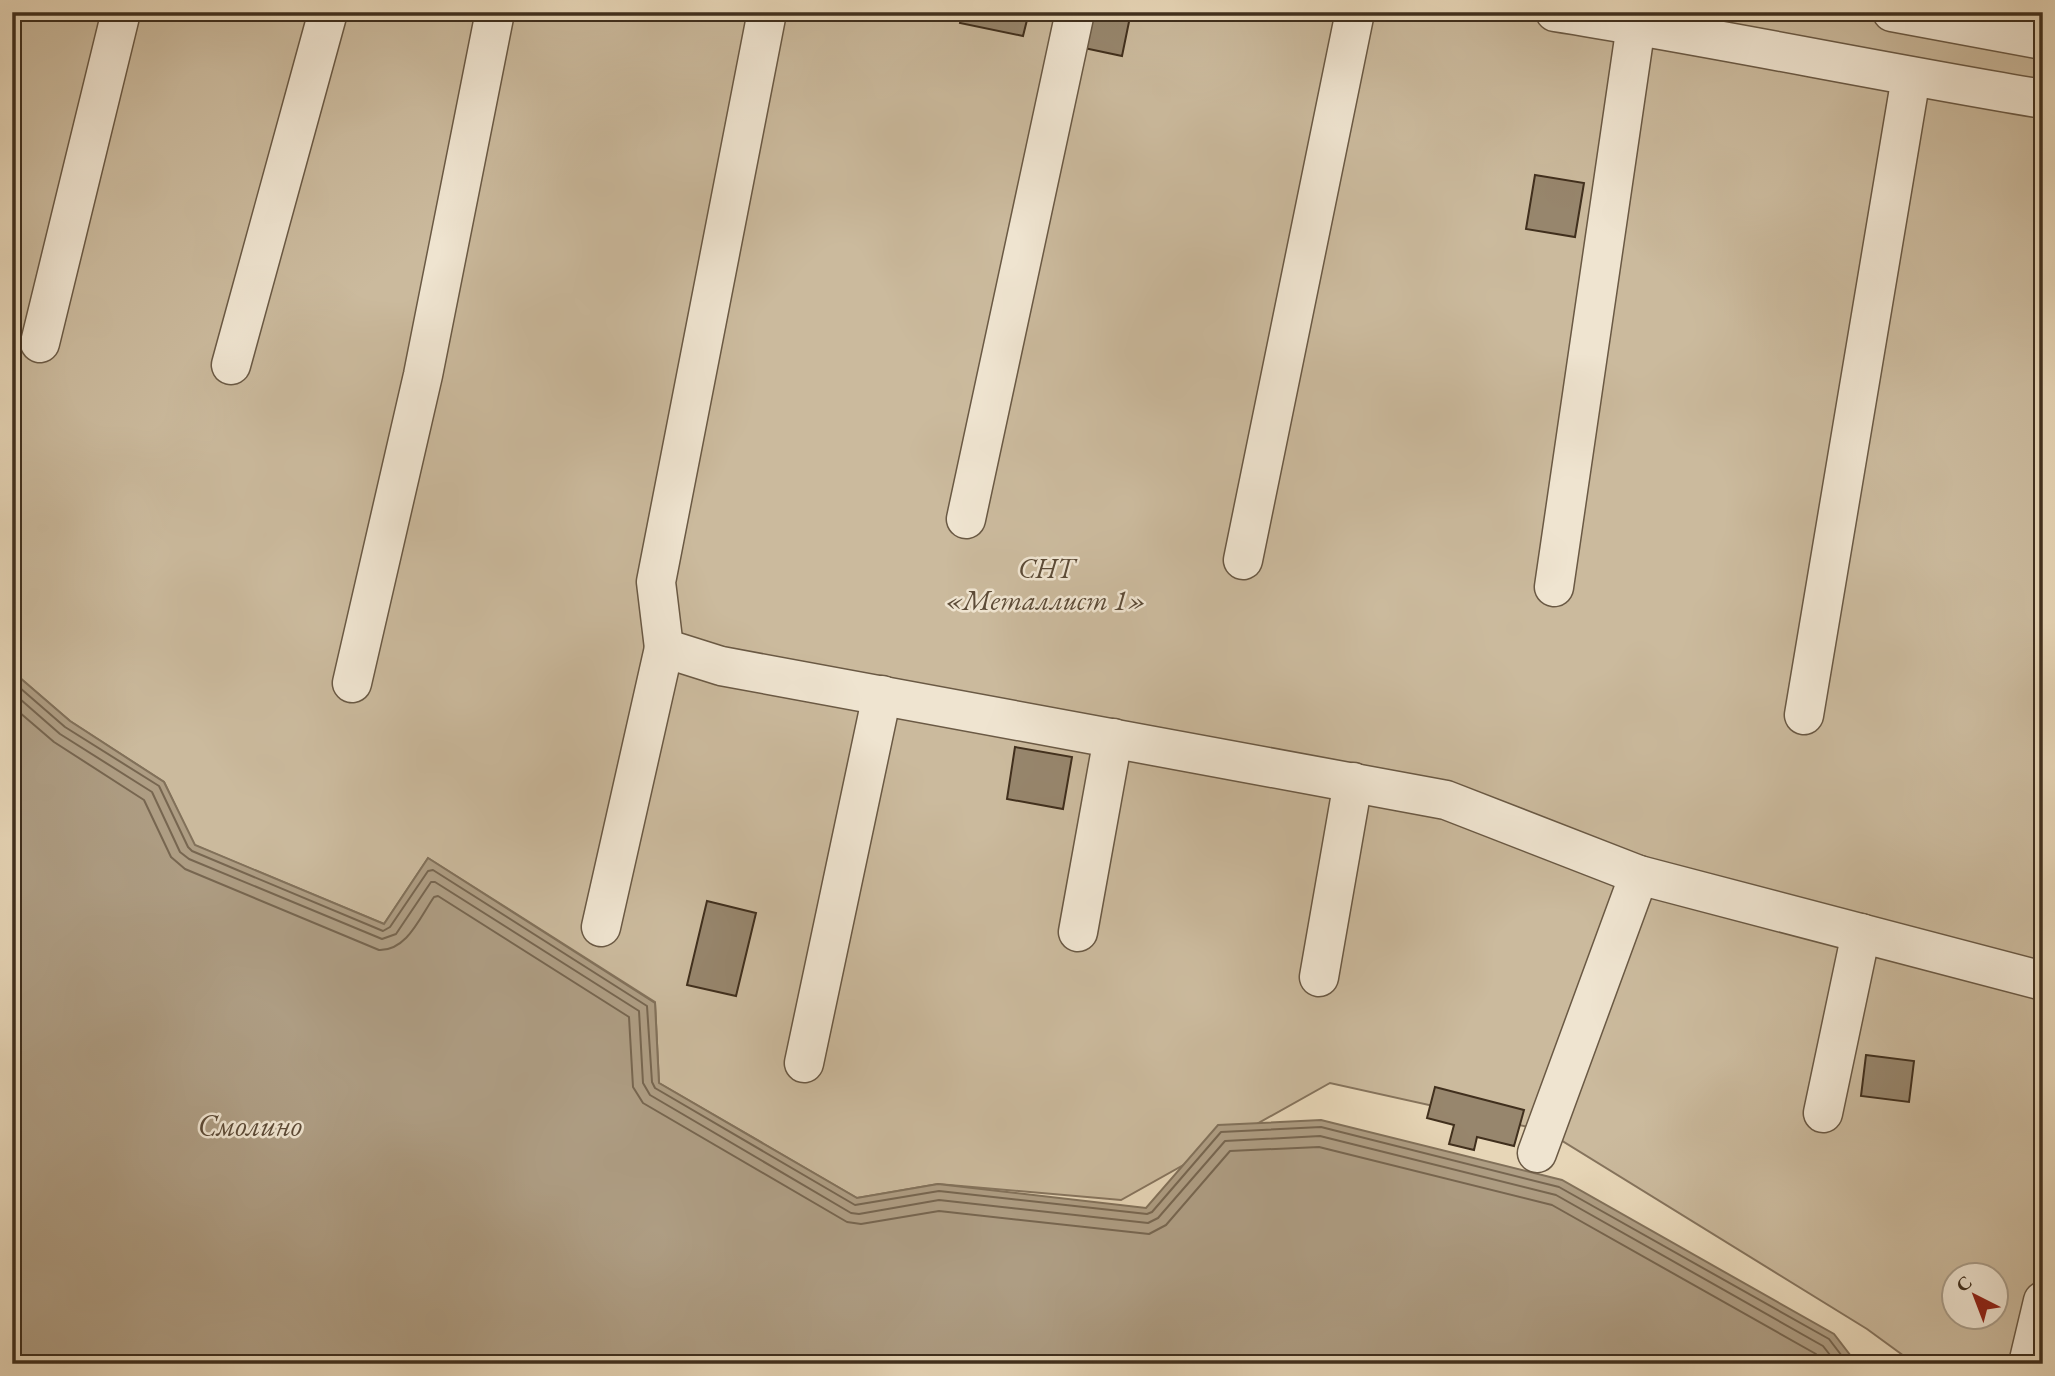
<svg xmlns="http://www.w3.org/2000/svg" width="2055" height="1376" viewBox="0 0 2055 1376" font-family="'EB Garamond',serif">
<rect width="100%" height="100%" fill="#e7d6b7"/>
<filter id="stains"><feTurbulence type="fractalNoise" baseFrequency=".00286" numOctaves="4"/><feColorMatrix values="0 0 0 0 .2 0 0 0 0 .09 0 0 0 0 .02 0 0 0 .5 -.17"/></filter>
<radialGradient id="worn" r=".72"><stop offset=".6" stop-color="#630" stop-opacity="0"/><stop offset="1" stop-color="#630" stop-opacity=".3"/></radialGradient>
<path fill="#cbba9d" stroke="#86745d" stroke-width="2" fill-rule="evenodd" d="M12,12H1839L2043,52V1364H1915L1867,1329L1546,1131L1330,1083L1121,1200L938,1184L857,1198L659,1083L655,1002L428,858L384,924L194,845L164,782L70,721L12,671ZM1954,1274H1996V1316H1954Z"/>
<polygon fill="#ae9d83" stroke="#82715a" stroke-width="2" points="12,671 70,721 164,782 195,845 384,924 428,858 655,1003 659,1083 857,1198 938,1184 1146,1208 1218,1125 1321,1120 1562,1180 1834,1334 1857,1364 12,1364"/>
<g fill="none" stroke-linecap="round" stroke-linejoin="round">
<g stroke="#776650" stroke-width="2">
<polyline points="12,681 65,727 159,786 188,847 192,851 383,931 390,927 428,871 433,870 647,1006 652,1082 655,1088 855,1205 939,1191 1147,1214 1152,1212 1221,1132 1321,1127 1559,1187 1829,1339 1848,1364"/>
<polyline points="12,692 60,734 152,792 180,852 189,859 382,939 396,934 431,882 435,882 639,1011 643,1083 650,1095 851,1213 859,1214 939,1200 1148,1223 1158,1218 1225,1141 1320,1136 1556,1195 1823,1346 1837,1364"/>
<path d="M12,706L54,742L144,800L171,857L185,869L379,950C407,951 420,917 434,897L438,896L629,1017L633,1087L643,1103L847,1222L861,1224L939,1211L1149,1234L1166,1225L1230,1151L1319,1147L1552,1205L1816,1354L1824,1364"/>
</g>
</g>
<g fill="#97866d" stroke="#402f1d" stroke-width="2">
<polygon points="962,12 1029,12 1023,36 960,23"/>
<polygon points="1077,12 1131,12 1122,56 1070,45"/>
<polygon points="1535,175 1584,183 1575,237 1526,229"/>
<polygon points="1015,747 1072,757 1063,809 1007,799"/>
<polygon points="707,901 756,913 736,996 687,985"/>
<polygon points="1866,1055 1914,1061 1909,1102 1861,1096"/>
<polygon points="1435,1087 1524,1110 1514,1146 1477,1137 1474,1150 1449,1144 1454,1125 1427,1118"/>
</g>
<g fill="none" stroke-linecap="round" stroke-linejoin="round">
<g stroke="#6a5944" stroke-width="41">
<g id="minor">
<polyline points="767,12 656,582 664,648 721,666 1446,800 1639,875 2043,981"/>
<path d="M1555,12C1718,38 1880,72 2043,99"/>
<polyline points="1892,12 2043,40"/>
<polyline points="40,343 121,12"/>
<polyline points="231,365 328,12"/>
<polyline points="966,519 1075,12"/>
<polyline points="1243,560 1355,12"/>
<polyline points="1554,587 1636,25"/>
<polyline points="352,683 423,375 495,12"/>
<polyline points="1804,715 1911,77"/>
<polyline points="601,927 664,648"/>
<polyline points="1078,932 1113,738"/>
<polyline points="1319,977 1353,782"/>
<polyline points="804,1063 882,695"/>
<polyline points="1823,1113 1861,933"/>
<polyline points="1537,1153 1639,875"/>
<polyline points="2028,1364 2043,1301"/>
</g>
</g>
<use href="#minor" stroke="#efe4d0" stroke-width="38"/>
</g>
<g text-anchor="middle" stroke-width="5" stroke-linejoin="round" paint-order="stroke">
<g font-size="28" font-style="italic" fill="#5c4b37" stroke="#efe4d0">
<text x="1046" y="578">СНТ<tspan x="1046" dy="32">«Металлист 1»</tspan></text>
</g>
<g font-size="30" font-style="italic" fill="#5c4a36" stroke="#efe4d0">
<text x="250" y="1136">Смолино</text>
</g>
</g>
<rect width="2055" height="1376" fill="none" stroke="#e7d6b7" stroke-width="42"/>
<rect x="14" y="14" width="2027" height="1348" fill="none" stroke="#402f1d" stroke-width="3.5"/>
<rect x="21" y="21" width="2013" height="1334" fill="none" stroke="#402f1d" stroke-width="2"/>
<g transform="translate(1975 1296) rotate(318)"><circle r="33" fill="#efe4d0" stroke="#a99c88" stroke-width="2"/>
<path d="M0-5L12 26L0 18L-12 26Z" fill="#8f2418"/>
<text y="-10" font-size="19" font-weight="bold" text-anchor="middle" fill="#402f1d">С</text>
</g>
<rect width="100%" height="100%" filter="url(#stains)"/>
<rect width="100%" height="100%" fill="url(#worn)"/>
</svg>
